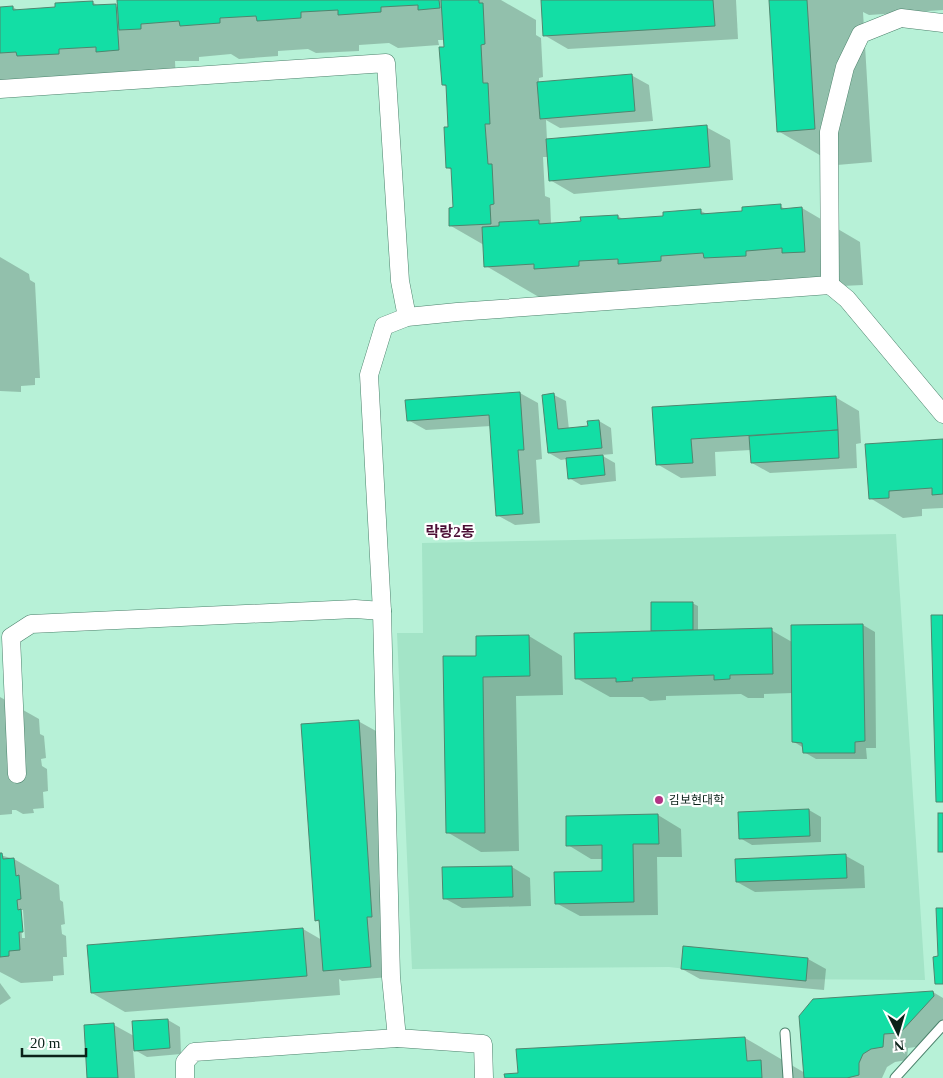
<svg xmlns="http://www.w3.org/2000/svg" width="943" height="1078" viewBox="0 0 943 1078" font-family="'Times New Roman','Noto Sans KR',serif">
<rect width="100%" height="100%" fill="#b7f1d7"/>
<polygon fill="#a3e4c7" points="896,534 925,980 773,979 669,967 412,969 397,633 423,633 422,543"/>
<g fill="#0003" fill-rule="evenodd">
<polygon points="118,0 501,0 536,20 536,35 541,38 543,77 539,78 539,83 631,75 649,85 653,121 560,128 546,120 547,140 706,127 730,140 733,180 574,194 550,180 548,157 543,157 545,196 550,198 551,224 582,222 618,216 624,220 664,217 701,211 707,214 744,212 780,206 787,210 802,208 860,242 863,285 544,300 486,266 484,245 451,226 454,208 452,170 448,168 450,128 447,87 443,85 445,40 438,40 439,45 398,48 389,43 359,45 359,51 316,53 308,49 278,51 278,56 239,59 231,54 199,57 199,61 175,61 176,83 0,83 0,8 13,7 19,11 57,9 92,2 99,6 119,7"/>
<polygon points="542,0 736,0 738,39 568,49 544,35"/>
<polygon points="770,0 943,0 943,10 869,15 863,12 872,162 837,165 778,131"/>
<polygon points="0,257 29,274 30,280 35,283 40,378 35,378 35,385 21,386 21,392 0,391"/>
<polygon points="520,393 538,403 542,459 536,460 540,523 515,525 497,515 491,426 426,430 408,420"/>
<polygon points="554,395 566,401 569,430 589,427 599,421 611,428 613,454 601,455 615,463 616,481 581,485 569,478 567,459 561,460 549,453"/>
<polygon points="835,397 859,411 861,443 856,444 857,468 770,473 752,463 751,450 715,452 716,476 681,478 657,464 654,408"/>
<polygon points="943,440 943,508 922,509 922,516 903,518 870,498"/>
<polygon points="692,603 698,606 698,631 771,630 792,642 863,625 875,632 876,748 866,748 867,759 816,759 804,752 804,748 794,742 793,693 764,694 764,698 748,698 741,694 666,696 666,700 650,701 643,697 610,697 576,678 656,632 653,630"/>
<polygon points="529,636 562,656 563,695 516,696 519,851 481,852 447,832 477,657"/>
<polygon points="0,697 39,719 40,734 44,736 46,758 41,759 42,766 47,769 48,791 43,792 44,808 33,809 34,813 23,814 16,810 12,810 12,814 0,815"/>
<polygon points="358,721 376,731 389,977 342,981 339,979 340,995 125,1012 92,993 303,929 322,940 321,923 316,920"/>
<polygon points="809,810 821,817 821,842 752,845 740,838"/>
<polygon points="658,815 681,829 682,857 657,857 658,915 580,916 556,903 604,872 603,859 591,859 568,845"/>
<path d="M0,855L14,859L59,885L60,900L63,902L65,924L61,925L62,934L66,936L67,957H63L64,975L53,976V981L21,983L0,972ZM20,910H23L25,938H22Z"/>
<polygon points="846,856 864,866 865,888 755,892 737,882"/>
<polygon points="512,867 530,878 531,906 462,908 444,898"/>
<polygon points="808,959 826,969 824,990 700,979 682,969"/>
<polygon points="0,983 11,998 0,1005"/>
<polygon points="933,992 943,998 943,1025 924,1046 908,1048 907,1060 895,1062 887,1067 882,1078 506,1078 519,1074 518,1051 745,1038 805,1073"/>
<polygon points="168,1020 180,1027 181,1054 147,1057 133,1049 135,1078 89,1078 114,1025 134,1036"/>
</g>
<g fill="#13dea5" stroke="#4f866f">
<polygon points="117,0 439,0 440,8 418,10 418,5 381,7 381,12 338,15 338,10 301,12 301,18 257,21 256,16 220,18 220,23 180,26 179,21 141,24 141,29 119,30"/>
<polygon points="441,0 479,0 479,3 483,3 485,44 481,45 483,83 488,83 490,124 485,124 488,164 492,164 494,204 490,205 491,224 449,226 449,208 453,207 451,168 446,168 444,127 448,127 446,85 442,85 439,47 444,47"/>
<polygon points="541,0 713,0 715,26 543,36"/>
<polygon points="769,0 807,0 815,129 777,132"/>
<polygon points="93,1 93,5 116,4 119,50 96,52 96,47 59,49 59,54 17,56 16,52 0,53 0,7 13,6 13,10 55,7 55,3"/>
<polygon points="632,74 635,111 540,119 537,82"/>
<polygon points="707,125 710,167 549,181 546,139"/>
<polygon points="781,204 781,209 802,207 805,252 782,253 782,248 746,251 746,256 704,258 703,253 661,256 661,261 618,264 618,259 579,261 579,266 534,269 534,264 484,267 482,227 499,226 499,222 539,220 539,224 581,221 580,217 618,215 618,219 663,216 663,212 701,209 701,214 742,211 742,207"/>
<polygon points="520,392 524,450 518,450 523,514 496,516 489,415 407,421 405,400"/>
<polygon points="554,393 558,429 588,426 587,421 599,420 602,448 548,453 542,395"/>
<polygon points="836,396 838,430 691,439 693,463 656,465 652,407"/>
<polygon points="838,430 839,458 751,463 749,436"/>
<polygon points="943,439 943,494 932,495 932,488 889,491 889,498 869,499 865,444"/>
<polygon points="603,455 605,475 568,479 566,458"/>
<polygon points="651,602 693,602 693,630 651,631"/>
<polygon points="931,615 943,615 943,802 936,802"/>
<polygon points="863,624 865,741 855,742 855,753 803,753 802,743 792,742 791,625"/>
<polygon points="772,628 773,674 730,675 730,679 714,680 714,675 632,678 633,681 616,682 616,678 575,679 574,633"/>
<polygon points="529,635 530,676 483,677 485,833 446,833 443,656 476,656 476,636"/>
<polygon points="359,720 372,917 367,917 371,967 323,971 319,920 315,921 301,724"/>
<polygon points="809,809 810,836 739,839 738,812"/>
<rect x="938" y="813" width="5" height="39"/>
<polygon points="658,814 659,844 633,844 634,902 555,904 554,872 602,871 602,845 566,846 566,816"/>
<polygon points="0,853 2,853 3,859 14,858 16,876 19,875 21,899 17,900 18,910 21,909 23,932 19,932 20,950 9,951 9,956 0,957"/>
<polygon points="846,854 847,878 736,882 735,859"/>
<polygon points="512,866 513,897 443,899 442,867"/>
<polygon points="936,908 943,908 943,984 935,984 933,957 938,956"/>
<polygon points="303,928 307,976 91,993 87,945"/>
<polygon points="683,946 808,958 806,981 681,969"/>
<polygon points="933,991 934,996 900,1033 884,1034 883,1047 871,1049 863,1054 859,1063 859,1075 847,1078 804,1078 799,1016 813,999"/>
<polygon points="168,1019 170,1048 134,1051 132,1021"/>
<polygon points="114,1023 118,1078 87,1078 84,1025"/>
<polygon points="745,1037 747,1061 761,1060 762,1078 505,1078 504,1074 518,1073 516,1049"/>
</g>
<g fill="none" stroke-linecap="round" stroke-linejoin="round">
<g stroke="#4c826c" stroke-width="11">
<g id="lane">
<polyline points="785,1033 788,1078"/>
<polyline points="895,1078 943,1025"/>
</g>
</g>
<g stroke="#4c826c" stroke-width="19">
<g id="street">
<polyline points="0,89 386,63 400,281 407,317"/>
<polyline points="830,285 847,299 943,414"/>
<polyline points="17,774 11,637 31,624 355,609 382,611"/>
<polyline points="185,1078 185,1062 194,1052 397,1038"/>
<polyline points="484,1078 483,1044 397,1038 391,977 382,611 369,375 384,326 407,317 457,312 830,285 829,132 845,67 861,34 901,18 943,23"/>
</g>
</g>
<use href="#lane" stroke="#fff" stroke-width="9"/>
<use href="#street" stroke="#fff" stroke-width="18"/>
</g>
<circle fill="#b33585" stroke="#fff" stroke-width="2" cx="659" cy="800" r="5"/>
<g text-anchor="middle" stroke-width="4.5" stroke-linejoin="round" paint-order="stroke">
<g font-size="12" fill="#0b2219" stroke="#fff" text-anchor="start">
<text x="669" y="804">김보현대학</text>
</g>
<g font-size="15" font-weight="bold" fill="#4c1036" stroke="#fff">
<text x="450" y="537">락랑2동</text>
</g>
</g>
<g transform="translate(898 1033) rotate(175)" stroke="#ffffff" stroke-width="4" paint-order="stroke">
<path d="M0-4L9 19L0 12L-9 19Z" fill="#0b2219"/>
<text y="-8" font-size="14" font-weight="bold" text-anchor="middle" fill="#0b2219">N</text>
</g>
<path d="M22 1048v8h64v-8" fill="none" stroke="#0b2219" stroke-width="2.5"/>
<text x="30" y="1048" font-size="15" fill="#0b2219" stroke="#ffffff" stroke-width="4" paint-order="stroke">20 m</text>
</svg>
